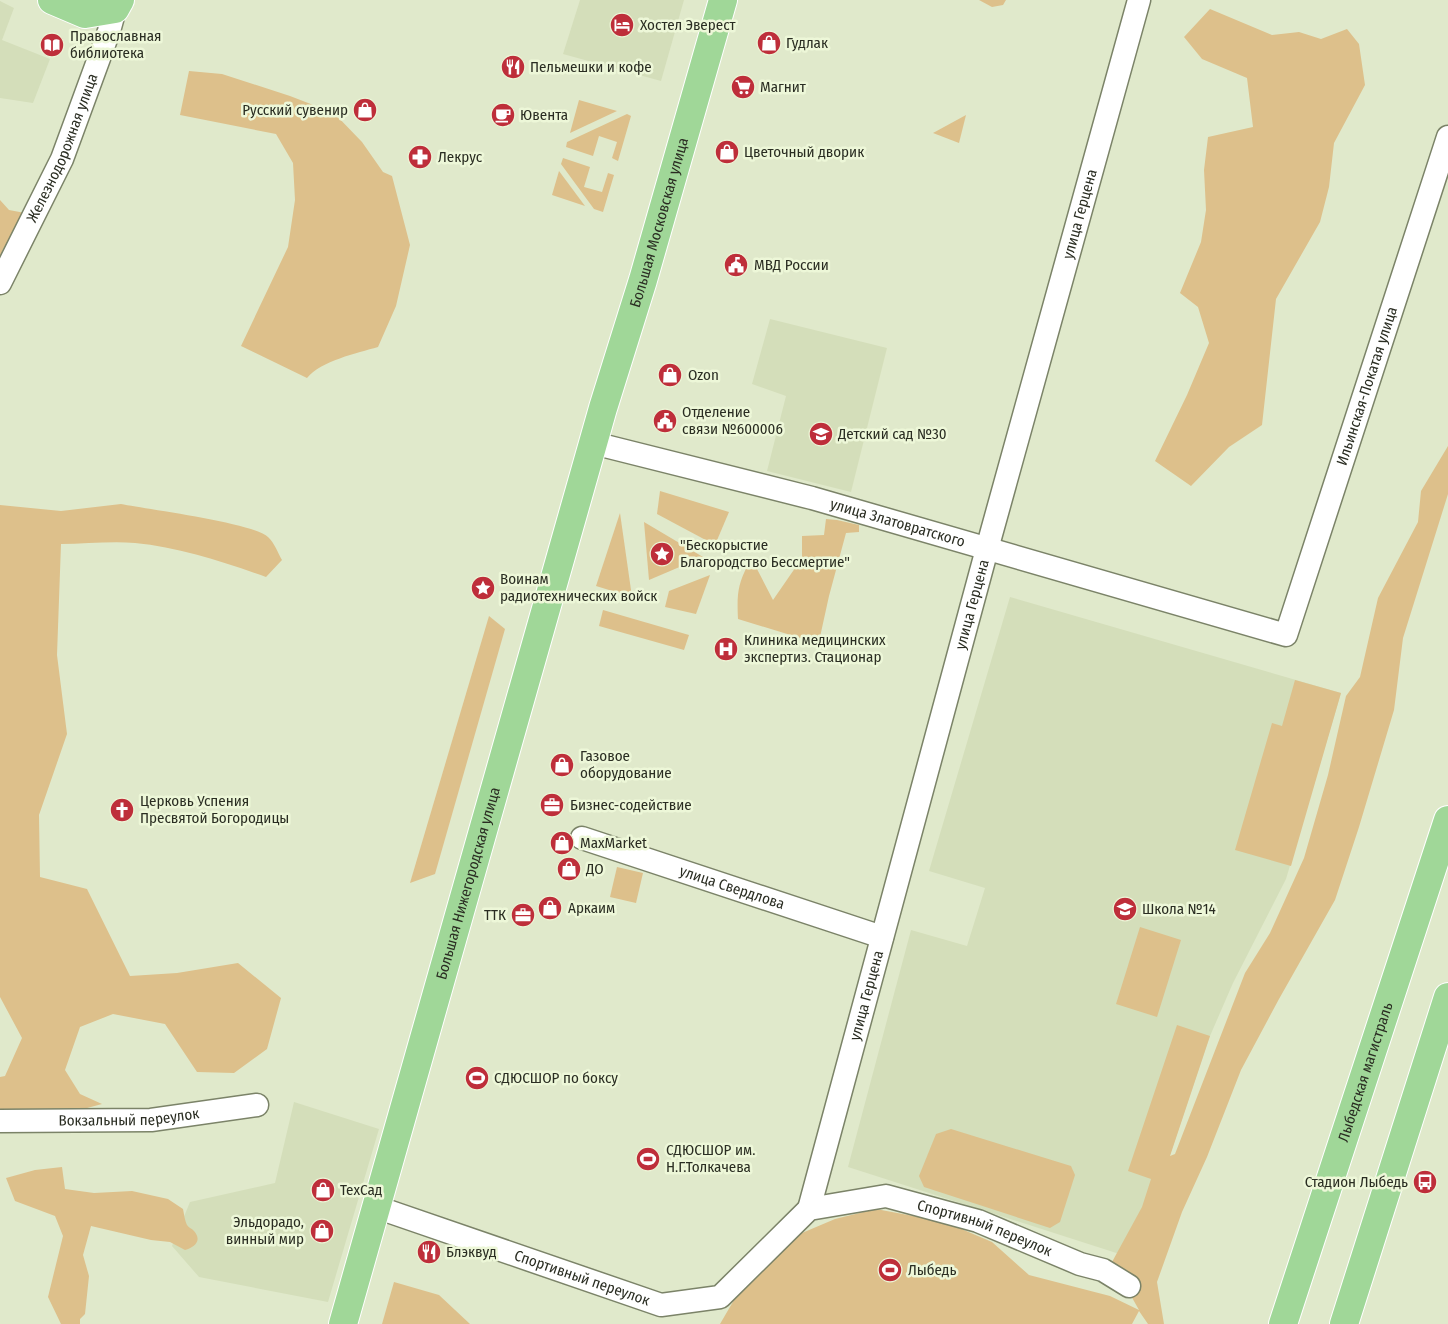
<svg xmlns="http://www.w3.org/2000/svg" width="1448" height="1324" viewBox="0 0 1448 1324" font-family="'Fira Sans Condensed',sans-serif">
<rect width="100%" height="100%" fill="#e0e9cb"/>
<g fill="#d4deba">
<polygon points="580,0 684,0 661,81 563,54"/>
<polygon points="0,1 14,8 2,40 50,59 33,103 0,98"/>
<polygon points="770,319 887,348 851,492 767,471 786,396 752,384"/>
<polygon points="1010,597 1341,693 1286,879 1233,983 1210,1036 1135,1259 848,1167 911,930 967,946 985,888 929,871"/>
<polygon points="294,1102 379,1129 328,1302 199,1277 172,1246 190,1202 275,1183"/>
</g>
<g fill="#ddc08b">
<polygon points="979,0 1006,0 1003,5 992,7"/>
<polygon points="1210,9 1272,35 1299,32 1321,39 1347,29 1359,44 1365,85 1334,143 1329,187 1320,222 1276,299 1262,425 1229,447 1191,486 1155,461 1187,395 1209,343 1198,307 1180,293 1201,242 1206,210 1204,170 1208,137 1253,127 1247,78 1202,59 1184,37"/>
<path d="M189,71L222,74L290,96L334,113L362,142L383,172L392,176L410,245L396,306L378,347C357,353 321,361 307,378L241,346L288,247L295,200L293,163L276,134L180,115Z"/>
<polygon points="579,100 617,111 570,133"/>
<polygon points="627,114 631,116 618,161 612,158 617,142 599,136 593,156 566,147 567,142"/>
<polygon points="966,115 959,143 933,133"/>
<polygon points="563,158 590,167 584,187 602,192 608,173 614,175 603,212 594,209 561,164"/>
<polygon points="559,171 585,206 552,195"/>
<polygon points="0,200 9,210 25,213 3,249 0,257"/>
<polygon points="1448,446 1448,494 1403,638 1394,710 1359,827 1335,900 1279,999 1241,1070 1207,1157 1182,1212 1157,1282 1164,1324 1148,1324 1139,1311 1132,1324 720,1324 741,1288 762,1265 802,1233 835,1219 876,1209 945,1222 992,1242 1029,1275 1110,1296 1139,1310 1112,1262 1142,1207 1151,1179 1128,1171 1177,1025 1210,1036 1170,1156 1175,1154 1245,973 1270,933 1304,858 1328,775 1346,696 1360,677 1378,598 1418,522 1421,491"/>
<polygon points="660,491 729,512 715,545 657,514"/>
<path d="M121,504C146,509 254,523 268,537C274,542 278,553 282,560L266,577C224,562 179,547 135,543C111,541 85,544 61,544L57,655L67,734L39,815L40,877L87,889L130,976L177,973L238,963L281,998L267,1049L234,1073L197,1072L165,1024L113,1014L80,1027L65,1070L80,1094L102,1104L61,1115L0,1116V1077L5,1076L22,1038L0,997V505L61,511Z"/>
<polygon points="620,513 632,597 596,586"/>
<path d="M826,519L837,520L859,525V532L846,533L829,596L820,637L823,645L738,619C737,597 737,585 748,565L757,569L773,600L802,558V536L824,535Z"/>
<polygon points="644,522 703,557 649,580"/>
<polygon points="710,575 696,614 665,607 669,591"/>
<polygon points="603,610 689,635 684,650 599,626"/>
<polygon points="489,616 505,629 435,874 410,883"/>
<polygon points="1295,680 1341,693 1291,866 1235,850 1272,723 1282,726"/>
<polygon points="617,867 643,873 636,903 610,897"/>
<polygon points="1140,927 1181,940 1157,1017 1116,1004"/>
<polygon points="951,1129 1071,1166 1075,1175 1060,1222 1050,1228 924,1187 919,1176 936,1134"/>
<path d="M62,1167L65,1189L94,1193L132,1191L168,1199L183,1209C184,1214 185,1221 187,1225C188,1227 192,1229 193,1230C203,1240 195,1247 185,1250L170,1242L151,1240L91,1226L83,1255L89,1276L85,1314L80,1319V1324H61L48,1297L63,1236L55,1216L15,1201L6,1178L35,1170Z"/>
<polygon points="394,1282 439,1295 470,1324 382,1324"/>
</g>
<g fill="none" stroke-linecap="round" stroke-linejoin="round">
<g stroke="#7b8368" stroke-width="25">
<g id="minor">
<path id="s1" d="M0,283L62,159L109,31L115,9"/>
<path id="s2" d="M593,443L812,498L1286,635L1448,137"/>
<path id="s3" d="M582,838L882,937"/>
<path id="s4" d="M0,1121L151,1120L257,1105"/>
<path id="s5" d="M376,1207L661,1305L720,1297L809,1209L886,1196L978,1221L1080,1264L1103,1270L1129,1286"/>
<path id="s6" d="M809,1209L987,549L1139,0"/>
</g>
</g>
<g stroke="#fff" stroke-width="30">
<g id="major">
<polyline points="52,0 85,14 115,9 120,0"/>
<path id="s7" d="M343,1324L603,408L643,280L723,0"/>
<path id="s8" d="M1283,1324L1448,820"/>
<polyline points="1344,1324 1448,997"/>
</g>
</g>
<use href="#minor" stroke="#fff" stroke-width="22"/>
<use href="#major" stroke="#a0d798" stroke-width="28"/>
</g>
<defs>
<g id="hotel-disc" transform="scale(1.25)"><circle r="9.5" fill="#be2e3a" stroke="#edf7d8"/><path d="M-6-4.5h1.5V1H6V5H4.5V3h-9V5H-6ZM-4 0a1.8 1.8 0 1 1 3.6 0ZM.5 0V-2.5h3Q6-2.5 6 0Z" fill="#fff"/></g>
<g id="shop-disc" transform="scale(1.25)"><circle r="9.5" fill="#be2e3a" stroke="#edf7d8"/><path d="M-5-2.5h2.3a2.7 3.5 0 0 1 5.4 0H5L5.5 6h-11ZM-1.5-2.5h3a1.5 2.3 0 0 0-3 0Z" fill="#fff"/></g>
<g id="library-disc" transform="scale(1.25)"><circle r="9.5" fill="#be2e3a" stroke="#edf7d8"/><path d="M-6-4Q-3-5.5-.7-3.5V5Q-3 3-6 4ZM6-4Q3-5.5 .7-3.5V5Q3 3 6 4Z" fill="#fff"/></g>
<g id="restaurant-disc" transform="scale(1.25)"><circle r="9.5" fill="#be2e3a" stroke="#edf7d8"/><path d="M-5-6h1v4h1v-4h1v4h1v-4h1v5L-1.5 .5V6h-2V.5L-5-1ZM5-6V6H3V1.5H1.5Q1.5-4 5-6Z" fill="#fff"/></g>
<g id="supermarket-disc" transform="scale(1.25)"><circle r="9.5" fill="#be2e3a" stroke="#edf7d8"/><path d="M-6-5.5h2.5l.6 2H6L4.5 2H-2.5L-4.4-4H-6ZM-1.5 3.2a1.3 1.3 0 1 0 .1 0ZM3 3.2a1.3 1.3 0 1 0 .1 0Z" fill="#fff"/></g>
<g id="cafe-disc" transform="scale(1.25)"><circle r="9.5" fill="#be2e3a" stroke="#edf7d8"/><path d="M-5.5-4.5H6V0H3Q3 3.5 0 3.5H-2.5Q-5.5 3.5-5.5 0ZM3-3.2v2h1.7v-2ZM-6 4.5H4V6H-6Z" fill="#fff"/></g>
<g id="pharmacy-disc" transform="scale(1.25)"><circle r="9.5" fill="#be2e3a" stroke="#edf7d8"/><path d="M-2-6h4v4h4v4h-4v4h-4v-4h-4v-4h4Z" fill="#fff"/></g>
<g id="civic-disc" transform="scale(1.25)"><circle r="9.5" fill="#be2e3a" stroke="#edf7d8"/><path d="M-.6-6.5H3V-4.5H.6V-3L4-1V1h2V6H-6V1h2V-1L-.6-3ZM-1.2 2.5V6h2.4V2.5Z" fill="#fff"/></g>
<g id="school-disc" transform="scale(1.25)"><circle r="9.5" fill="#be2e3a" stroke="#edf7d8"/><path d="M0-5L7-2L0 1L-7-2ZM-4 1L0 2.5L4 1V4Q0 6-4 4Z" fill="#fff"/></g>
<g id="sight-disc" transform="scale(1.25)"><circle r="9.5" fill="#be2e3a" stroke="#edf7d8"/><path d="M0-6L1.8-2.2L6-1.7L2.9 1.2L3.7 5.4L0 3.3L-3.7 5.4L-2.9 1.2L-6-1.7L-1.8-2.2Z" fill="#fff"/></g>
<g id="hospital-disc" transform="scale(1.25)"><circle r="9.5" fill="#be2e3a" stroke="#edf7d8"/><path d="M-5-5h3v3.5h4V-5h3V5h-3V1.5h-4V5h-3Z" fill="#fff"/></g>
<g id="office-disc" transform="scale(1.25)"><circle r="9.5" fill="#be2e3a" stroke="#edf7d8"/><path d="M-6-3h4V-5.5h4V-3h4V5H-6ZM-1-4.5V-3h2v-1.5ZM-6 0V1H6V0Z" fill="#fff"/></g>
<g id="church-disc" transform="scale(1.25)"><circle r="9.5" fill="#be2e3a" stroke="#edf7d8"/><path d="M-1.2-6h2.4v3.5h3.3v2.4h-3.3V6h-2.4V-.1h-3.3v-2.4h3.3Z" fill="#fff"/></g>
<g id="stadium-disc" transform="scale(1.25)"><circle r="9.5" fill="#be2e3a" stroke="#edf7d8"/><path d="M0-5a6.5 5 0 1 0 0 10a6.5 5 0 1 0 0-10ZM-3.5-1.8h7v3.6h-7Z" fill="#fff"/></g>
<g id="bus-disc" transform="scale(1.25)"><circle r="9.5" fill="#be2e3a" stroke="#edf7d8"/><path d="M-5-6H5V4H4V6H2V4H-2V6H-4V4H-5ZM-3.5-4V0h7V-4ZM-3.5 1.2v1.5H-2V1.2ZM2 1.2v1.5H3.5V1.2Z" fill="#fff"/></g>
</defs>
<g fill-rule="evenodd">
<use href="#hotel-disc" x="622" y="25"/>
<use href="#shop-disc" x="769" y="43"/>
<use href="#library-disc" x="52" y="45"/>
<use href="#restaurant-disc" x="513" y="67"/>
<use href="#supermarket-disc" x="743" y="87"/>
<use href="#shop-disc" x="365" y="110"/>
<use href="#cafe-disc" x="503" y="115"/>
<use href="#shop-disc" x="727" y="152"/>
<use href="#pharmacy-disc" x="420" y="157"/>
<use href="#civic-disc" x="736" y="265"/>
<use href="#shop-disc" x="670" y="375"/>
<use href="#civic-disc" x="665" y="421"/>
<use href="#school-disc" x="821" y="434"/>
<use href="#sight-disc" x="662" y="554"/>
<use href="#sight-disc" x="483" y="588"/>
<use href="#hospital-disc" x="726" y="649"/>
<use href="#shop-disc" x="562" y="765"/>
<use href="#office-disc" x="552" y="805"/>
<use href="#church-disc" x="122" y="810"/>
<use href="#shop-disc" x="562" y="843"/>
<use href="#shop-disc" x="569" y="869"/>
<use href="#shop-disc" x="550" y="908"/>
<use href="#school-disc" x="1125" y="909"/>
<use href="#office-disc" x="523" y="915"/>
<use href="#stadium-disc" x="477" y="1078"/>
<use href="#stadium-disc" x="648" y="1159"/>
<use href="#bus-disc" x="1425" y="1182"/>
<use href="#shop-disc" x="323" y="1190"/>
<use href="#shop-disc" x="322" y="1231"/>
<use href="#restaurant-disc" x="429" y="1252"/>
<use href="#stadium-disc" x="890" y="1270"/>
</g>
<g text-anchor="middle" stroke-width="5" stroke-linejoin="round" paint-order="stroke">
<g font-size="15" fill="#2a2d22" stroke="#edf7d8" text-anchor="start">
<text x="640" y="30">Хостел Эверест</text>
<text x="70" y="41">Православная<tspan x="70" dy="17">библиотека</tspan></text>
<text x="786" y="48">Гудлак</text>
<text x="530" y="72">Пельмешки и кофе</text>
<text x="760" y="92">Магнит</text>
<text x="348" y="115" text-anchor="end">Русский сувенир</text>
<text x="520" y="120">Ювента</text>
<text x="744" y="157">Цветочный дворик</text>
<text x="438" y="162">Лекрус</text>
<text x="754" y="270">МВД России</text>
<text x="688" y="380">Ozon</text>
<text x="682" y="417">Отделение<tspan x="682" dy="17">связи №600006</tspan></text>
<text x="838" y="439">Детский сад №30</text>
<text x="680" y="550">"Бескорыстие<tspan x="680" dy="17">Благородство Бессмертие"</tspan></text>
<text x="500" y="584">Воинам<tspan x="500" dy="17">радиотехнических войск</tspan></text>
<text x="744" y="645">Клиника медицинских<tspan x="744" dy="17">экспертиз. Стационар</tspan></text>
<text x="580" y="761">Газовое<tspan x="580" dy="17">оборудование</tspan></text>
<text x="140" y="806">Церковь Успения<tspan x="140" dy="17">Пресвятой Богородицы</tspan></text>
<text x="570" y="810">Бизнес-содействие</text>
<text x="580" y="848">MaxMarket</text>
<text x="586" y="874">ДО</text>
<text x="568" y="913">Аркаим</text>
<text x="1142" y="914">Школа №14</text>
<text x="506" y="920" text-anchor="end">ТТК</text>
<text x="494" y="1083">СДЮСШОР по боксу</text>
<text x="666" y="1155">СДЮСШОР им.<tspan x="666" dy="17">Н.Г.Толкачева</tspan></text>
<text x="1408" y="1187" text-anchor="end">Стадион Лыбедь</text>
<text x="340" y="1195">ТехСад</text>
<text x="304" y="1227" text-anchor="end">Эльдорадо,<tspan x="304" dy="17">винный мир</tspan></text>
<text x="446" y="1257">Блэквуд</text>
<text x="908" y="1275">Лыбедь</text>
</g>
<g font-size="15" fill="#2a2d22" stroke="#edf7d8">
<text dy="5" stroke="none"><textPath href="#s1" startOffset="149">Железнодорожная улица</textPath></text>
<text dy="5" stroke="none"><textPath href="#s6" startOffset="1031">улица Герцена</textPath></text>
<text dy="5" stroke="none"><textPath href="#s7" startOffset="1146">Большая Московская улица</textPath></text>
<text dy="5" stroke="none"><textPath href="#s2" startOffset="981">Ильинская-Покатая улица</textPath></text>
<text dy="5" stroke="none"><textPath href="#s2" startOffset="315">улица Златовратского</textPath></text>
<text dy="5" stroke="none"><textPath href="#s6" startOffset="626">улица Герцена</textPath></text>
<text dy="5" stroke="none"><textPath href="#s7" startOffset="458">Большая Нижегородская улица</textPath></text>
<text dy="5" stroke="none"><textPath href="#s3" startOffset="158">улица Свердлова</textPath></text>
<text dy="5" stroke="none"><textPath href="#s6" startOffset="221">улица Герцена</textPath></text>
<text dy="5" stroke="none"><textPath href="#s8" startOffset="265">Лыбедская магистраль</textPath></text>
<text dy="5" stroke="none"><textPath href="#s4" startOffset="129">Вокзальный переулок</textPath></text>
<text dy="5" stroke="none"><textPath href="#s5" startOffset="668">Спортивный переулок</textPath></text>
<text dy="5" stroke="none"><textPath href="#s5" startOffset="218">Спортивный переулок</textPath></text>
</g>
</g>
</svg>
